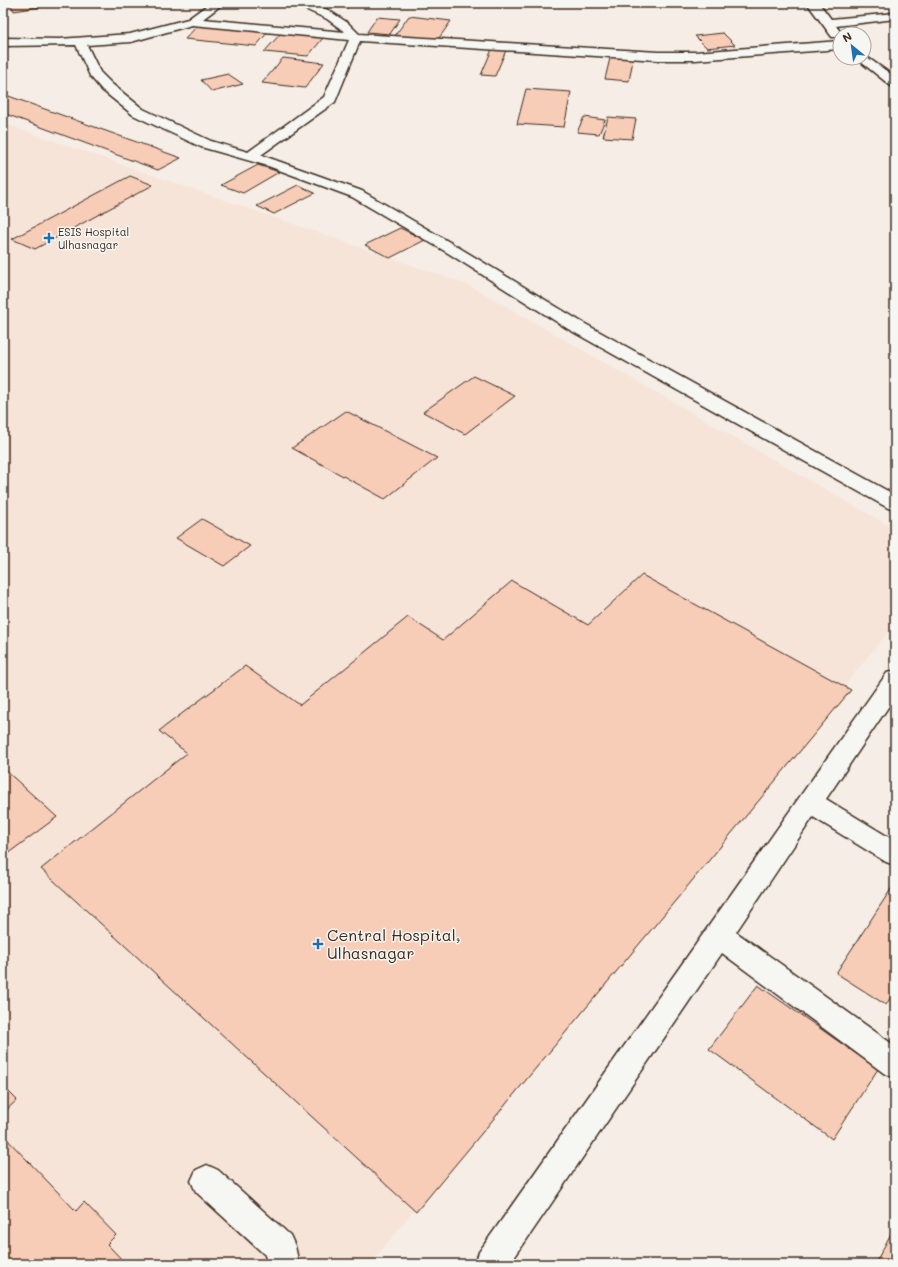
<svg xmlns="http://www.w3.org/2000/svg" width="898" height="1267" viewBox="0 0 898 1267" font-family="Mali,sans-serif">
<rect width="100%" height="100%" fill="#f6eee6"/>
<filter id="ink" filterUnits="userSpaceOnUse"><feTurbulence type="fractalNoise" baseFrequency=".025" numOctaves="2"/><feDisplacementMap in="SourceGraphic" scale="8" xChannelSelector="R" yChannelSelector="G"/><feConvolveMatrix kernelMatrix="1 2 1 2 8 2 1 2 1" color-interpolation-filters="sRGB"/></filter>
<g filter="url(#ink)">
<polygon fill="#f7e4d8" points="3,123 469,285 895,529 895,624 370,1264 3,1264"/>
<g fill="#f8cdb8" stroke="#3b2a1e">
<polygon points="10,3 45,3 47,6 14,11"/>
<polygon points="332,3 358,3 347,8"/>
<polygon points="409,16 451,21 437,41 394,37"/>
<polygon points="377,17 400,19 390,34 367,32"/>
<polygon points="198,25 268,32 256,46 185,39"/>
<polygon points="282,32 324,37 308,56 264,52"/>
<polygon points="723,33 735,45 707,48 695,36"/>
<polygon points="493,47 507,48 495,76 481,75"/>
<polygon points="611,54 634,55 629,81 605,79"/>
<polygon points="283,58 324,63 305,88 262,83"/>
<polygon points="228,74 243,84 212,92 201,80"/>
<polygon points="526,89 571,92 564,127 517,124"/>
<polygon points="3,94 181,158 158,170 3,113"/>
<polygon points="584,117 605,120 599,134 577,132"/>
<polygon points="608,117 636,119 632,139 603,137"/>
<polygon points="258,165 279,172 243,193 221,185"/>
<polygon points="130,176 153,185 35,249 12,239"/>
<polygon points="298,185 315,193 274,214 257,206"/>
<polygon points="400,228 425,240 390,258 365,245"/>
<polygon points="474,376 515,396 465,434 423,412"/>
<polygon points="346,411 437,458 385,499 292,448"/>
<polygon points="202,519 250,546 224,566 176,538"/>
<polygon points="642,575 851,690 416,1212 41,869 187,753 159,731 245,666 300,705 408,617 443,640 512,581 588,625"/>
<polygon points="3,768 57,817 3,857"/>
<polygon points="895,883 895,990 886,1005 836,973"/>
<polygon points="758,985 878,1069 832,1139 709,1049"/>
<polygon points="3,1086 17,1100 3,1113"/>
<polygon points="3,1135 76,1211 84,1202 116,1235 107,1244 126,1264 3,1264"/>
<polygon points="895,1226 895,1264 875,1264"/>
</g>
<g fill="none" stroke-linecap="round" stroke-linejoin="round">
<g stroke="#3b2a1e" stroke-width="3">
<g id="minor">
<path d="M210,3H224L203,19L345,32L327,19L296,5L294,3H311L328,10L348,23L359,34L658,52H695L840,41V49L695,60H658L360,41L335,102L261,155L362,191L458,247L580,321L895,495V510L888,508L568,329L448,253L352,197L268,166L201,147L133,115L102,90L90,76L76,45L3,46V38L59,39L130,34L188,19ZM192,25L349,40L324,97L248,152L211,141L143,109L112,84L100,72L87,45L131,42Z"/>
<polygon points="807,3 819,3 831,19 895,13 895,19 836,26 842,34 840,34 840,37 832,37"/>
<polygon points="864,55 895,77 895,87 891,86 856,58 864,58"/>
<polygon points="895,670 895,697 826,799 895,841 895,865 886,862 813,817 736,932 895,1046 895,1078 885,1074 722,953 510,1264 475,1264 479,1252 887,673"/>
<polygon points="207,1165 218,1170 290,1235 295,1246 299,1264 267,1264 265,1255 196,1192 191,1181 196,1170"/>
</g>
</g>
<use href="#minor" fill="#f6f6f2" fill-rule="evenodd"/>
</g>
</g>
<g fill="#1f6fb2" stroke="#f6f6f2" stroke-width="1.5">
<path d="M47 232h4v4h4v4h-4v4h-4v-4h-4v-4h4z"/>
<path d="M316 938h4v4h4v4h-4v4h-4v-4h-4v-4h4z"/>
</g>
<g text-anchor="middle" stroke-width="3" stroke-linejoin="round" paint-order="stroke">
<g font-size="11" fill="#3b2a1e" stroke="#f6f6f2" text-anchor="start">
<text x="58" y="236">ESIS Hospital<tspan x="58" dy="13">Ulhasnagar</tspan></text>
</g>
<g font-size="16" fill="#3b2a1e" stroke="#f6f6f2" text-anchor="start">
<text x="327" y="941">Central Hospital,<tspan x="327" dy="18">Ulhasnagar</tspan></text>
</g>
</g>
<rect width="898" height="1267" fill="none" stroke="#f6f6f2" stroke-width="16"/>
<rect x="8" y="8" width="882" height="1251" fill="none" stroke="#3b2a1e" stroke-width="1.5" filter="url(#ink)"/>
<g transform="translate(852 46) rotate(331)"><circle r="19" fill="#f6f6f2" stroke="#aba49d"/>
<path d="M0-3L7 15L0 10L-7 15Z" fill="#1f6fb2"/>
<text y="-6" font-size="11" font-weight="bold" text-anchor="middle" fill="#3b2a1e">N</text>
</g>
</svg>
